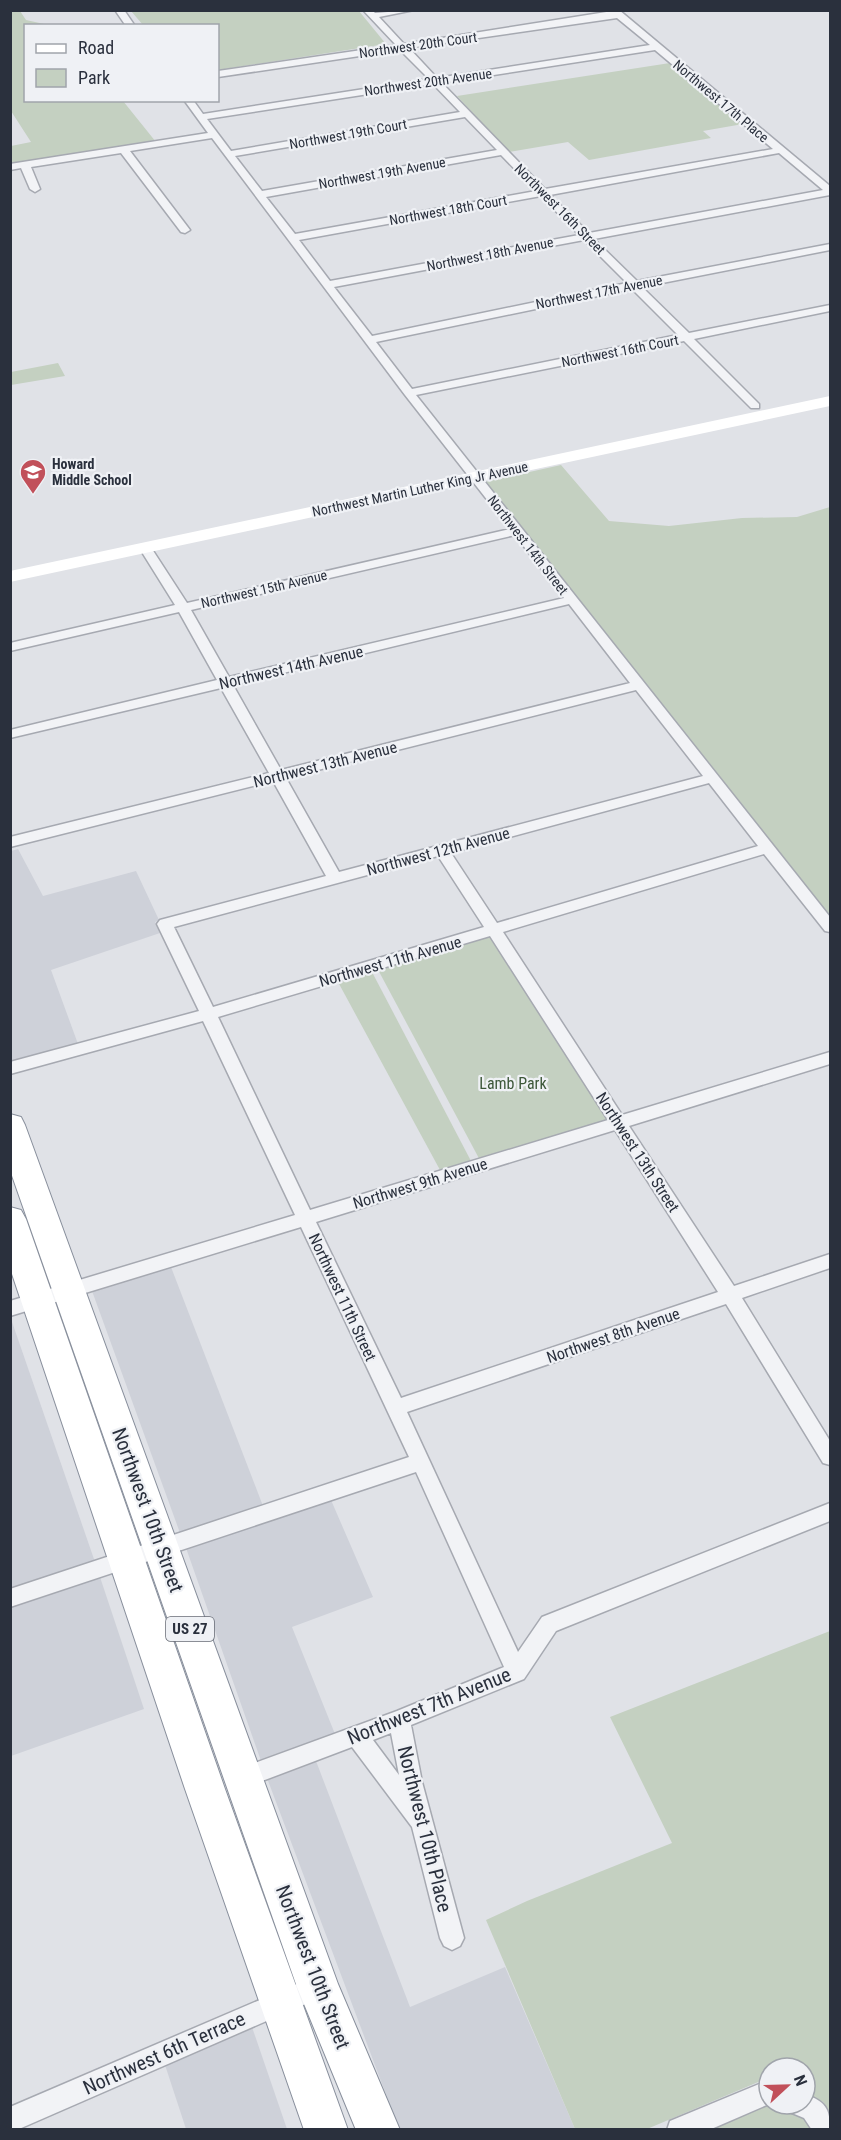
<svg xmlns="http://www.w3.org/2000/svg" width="841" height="2140" viewBox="0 0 841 2140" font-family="'Roboto Condensed',sans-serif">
<rect width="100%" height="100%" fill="#e0e2e7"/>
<g fill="#ced1d9">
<polygon points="18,849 43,896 136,871 159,920 155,922 160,933 51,970 78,1044 11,1062 11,851"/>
<polygon points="171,1267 263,1506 180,1533 92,1291"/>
<polygon points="10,1316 95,1562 11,1589"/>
<polygon points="331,1500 373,1597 292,1627 335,1734 261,1761 186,1548"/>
<polygon points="100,1577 144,1709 11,1756 10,1606"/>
<polygon points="316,1761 410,2007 505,1967 575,2129 399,2129 267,1778"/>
<polygon points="252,2027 287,2129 186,2129 165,2065"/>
</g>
<g fill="#c4d0c1">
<polygon points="11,11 20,11 26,20 44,24 26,26 26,100 123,101 156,142 11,165 11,146 31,142 11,111"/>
<polygon points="131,11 359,11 386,44 218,70 218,26 143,25"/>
<polygon points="670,63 743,124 703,131 711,138 589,160 568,142 509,152 457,96"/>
<polygon points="58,363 65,376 11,385 11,372"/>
<polygon points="561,465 609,521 669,526 742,518 797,517 830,507 830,917 485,482"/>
<polygon points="493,931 619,1122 482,1164 376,966"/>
<polygon points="372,972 471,1161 440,1170 338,982"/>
<polygon points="830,1631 830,2114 823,2102 805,2093 805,2068 769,2068 769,2080 763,2080 647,2129 575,2129 486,1920 527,1901 672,1843 610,1717"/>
<polygon points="768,2104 804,2118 812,2129 709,2130"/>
</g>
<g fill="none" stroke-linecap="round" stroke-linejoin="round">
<g stroke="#a6a9b1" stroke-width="3">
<g id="street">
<polygon points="115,10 124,10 135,26 126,26"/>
<path d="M363,10H372L375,13L414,10L379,17L404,44L619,10L830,186V195L594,239L637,281L830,244V250L642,287L689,333L830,305V311L694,339L759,404V408H751L684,341L416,395L830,917V932L825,931L764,854L503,932L622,1115L830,1052V1064L629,1126L734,1286L830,1254V1268L742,1298L830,1441V1465L823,1463L726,1304L407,1412L518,1652L542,1617L830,1503V1521L556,1631L524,1679L411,1725L422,1782L464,1938L460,1946L452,1950L444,1946L440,1938L412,1827L352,1747L241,1789L233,1785L230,1778L233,1771L397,1711L504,1667L416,1472L10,1607V1589L409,1457L301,1227L10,1316V1301L295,1215L203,1021L10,1074V1062L199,1011L157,924L160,920L326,876L273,781L10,847V837L269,773L221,688L10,738V730L217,680L179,612L10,651V643L175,605L140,549L146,545L150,546L187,603L510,529L405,395L212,138L130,151L190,230L185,233L181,232L121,153L31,167L40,189L35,192L30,189L21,168L10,170V164L208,133L184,100H193L203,114L429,79L400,50L218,77V71L396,45ZM617,18L650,45L437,78L409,48ZM655,50L773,149L545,189L442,83ZM433,84L460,112L231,151L207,119ZM465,117L497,150L262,191L235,156ZM779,153L823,190L589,233L550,195ZM501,155L536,191L295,234L266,197ZM541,196L579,235L330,281L299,240ZM584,240L627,283L372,336L334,287ZM632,289L678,335L412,389L376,342ZM515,535L564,598L229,677L191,610ZM569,604L630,683L281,770L233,685ZM636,690L703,776L339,872L286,778ZM709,783L758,846L497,923L451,853ZM438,856L484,927L213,1007L174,927ZM490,936L608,1120L310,1210L218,1017ZM615,1130L718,1292L401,1398L316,1222ZM391,1733L399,1775L373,1740Z"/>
<polygon points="318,1975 326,1979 330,1987 326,1995 19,2129 10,2130 10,2107"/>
<polygon points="769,2080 769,2104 709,2130 667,2130 670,2121"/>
<path d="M805,2094C825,2102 830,2107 830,2130H812L804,2118L792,2113L789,2104H805Z"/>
</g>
</g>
<g stroke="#888f9c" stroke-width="2">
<g id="highway">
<polygon points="10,1114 21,1117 25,1125 338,1984 400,2130 356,2130 297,1987 10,1170"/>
<polygon points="10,1207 21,1210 26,1219 225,1789 348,2130 304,2130 185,1789 10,1268"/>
</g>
</g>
<use href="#street" fill="#f2f3f6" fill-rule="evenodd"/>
<polygon fill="#fff" fill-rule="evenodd" points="830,396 830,406 10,582 10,571"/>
<use href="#highway" fill="#fff" fill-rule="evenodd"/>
</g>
<defs>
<g id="school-pin" transform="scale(1.35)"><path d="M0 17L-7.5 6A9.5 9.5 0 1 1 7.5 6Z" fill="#c1505a" stroke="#eff1f5"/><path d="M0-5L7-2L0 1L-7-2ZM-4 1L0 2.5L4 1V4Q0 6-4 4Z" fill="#fff"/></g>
</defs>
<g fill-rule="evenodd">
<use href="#school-pin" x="33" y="472"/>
</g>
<g text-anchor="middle" stroke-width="4.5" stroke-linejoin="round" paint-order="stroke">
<g font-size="14" fill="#2a303d" stroke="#eff1f5">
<text transform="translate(418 45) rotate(-8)" y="5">Northwest 20th Court</text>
<text transform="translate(428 82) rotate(-8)" y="5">Northwest 20th Avenue</text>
<text transform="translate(721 101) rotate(40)" y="5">Northwest 17th Place</text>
<text transform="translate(348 134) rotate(-10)" y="5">Northwest 19th Court</text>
<text transform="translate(382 173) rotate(-10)" y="5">Northwest 19th Avenue</text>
<text transform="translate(560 209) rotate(45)" y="5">Northwest 16th Street</text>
<text transform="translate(448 210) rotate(-10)" y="5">Northwest 18th Court</text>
<text transform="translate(490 254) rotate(-11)" y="5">Northwest 18th Avenue</text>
<text transform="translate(599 292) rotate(-11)" y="5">Northwest 17th Avenue</text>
<text transform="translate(620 351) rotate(-11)" y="5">Northwest 16th Court</text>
<text transform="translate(420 489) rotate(-12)" y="5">Northwest Martin Luther King Jr Avenue</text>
<text transform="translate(528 545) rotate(52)" y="5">Northwest 14th Street</text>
<text transform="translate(264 589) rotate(-13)" y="5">Northwest 15th Avenue</text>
</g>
<g font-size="14" font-weight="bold" fill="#2a303d" stroke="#eff1f5" text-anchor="start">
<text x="52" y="469">Howard<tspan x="52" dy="16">Middle School</tspan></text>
</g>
<rect fill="#eff1f5" stroke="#656a74" stroke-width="1.5" x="166" y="1617" width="48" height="24" rx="4.5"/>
<g font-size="15" font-weight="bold" fill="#2a303d">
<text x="190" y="1634">US 27</text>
</g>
<g font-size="16" fill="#2a303d" stroke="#eff1f5">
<text transform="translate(291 667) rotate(-13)" y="6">Northwest 14th Avenue</text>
<text transform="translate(325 764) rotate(-14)" y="6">Northwest 13th Avenue</text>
<text transform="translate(438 851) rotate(-15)" y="6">Northwest 12th Avenue</text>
<text transform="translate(390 961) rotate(-16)" y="6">Northwest 11th Avenue</text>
<text transform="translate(638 1152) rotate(57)" y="6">Northwest 13th Street</text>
<text transform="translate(420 1183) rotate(-17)" y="6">Northwest 9th Avenue</text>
<text transform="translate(343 1297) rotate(65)" y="6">Northwest 11th Street</text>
<text transform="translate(613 1335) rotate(-19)" y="6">Northwest 8th Avenue</text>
</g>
<g font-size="16" fill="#3c5738" stroke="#eff1f5">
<text x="513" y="1089">Lamb Park</text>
</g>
<g font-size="20" fill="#2a303d" stroke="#eff1f5">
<text transform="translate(148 1510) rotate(70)" y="7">Northwest 10th Street</text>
<text transform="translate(429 1706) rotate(-22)" y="7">Northwest 7th Avenue</text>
<text transform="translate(425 1829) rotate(76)" y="7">Northwest 10th Place</text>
<text transform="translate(313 1967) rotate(69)" y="7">Northwest 10th Street</text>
<text transform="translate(164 2053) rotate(-24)" y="7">Northwest 6th Terrace</text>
</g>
</g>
<rect width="841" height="2140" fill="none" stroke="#2a303d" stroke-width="24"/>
<rect x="24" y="24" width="195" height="78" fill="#eff1f5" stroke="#a0a4ab" stroke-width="1.5"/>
<rect x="36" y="44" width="30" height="9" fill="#ffffff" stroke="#a0a4ab" stroke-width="1.5"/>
<text x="78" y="54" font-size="18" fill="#2a303d">Road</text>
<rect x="36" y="69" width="30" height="18" fill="#c4d0c1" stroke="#a0a4ab" stroke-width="1.5"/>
<text x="78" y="84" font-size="18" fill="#2a303d">Park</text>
<g transform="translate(787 2086) rotate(68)"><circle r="28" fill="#eff1f5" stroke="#a0a4ab" stroke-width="1.5"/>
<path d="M0-4.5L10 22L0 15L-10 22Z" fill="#c1505a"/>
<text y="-9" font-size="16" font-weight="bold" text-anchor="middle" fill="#2a303d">N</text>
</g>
</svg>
